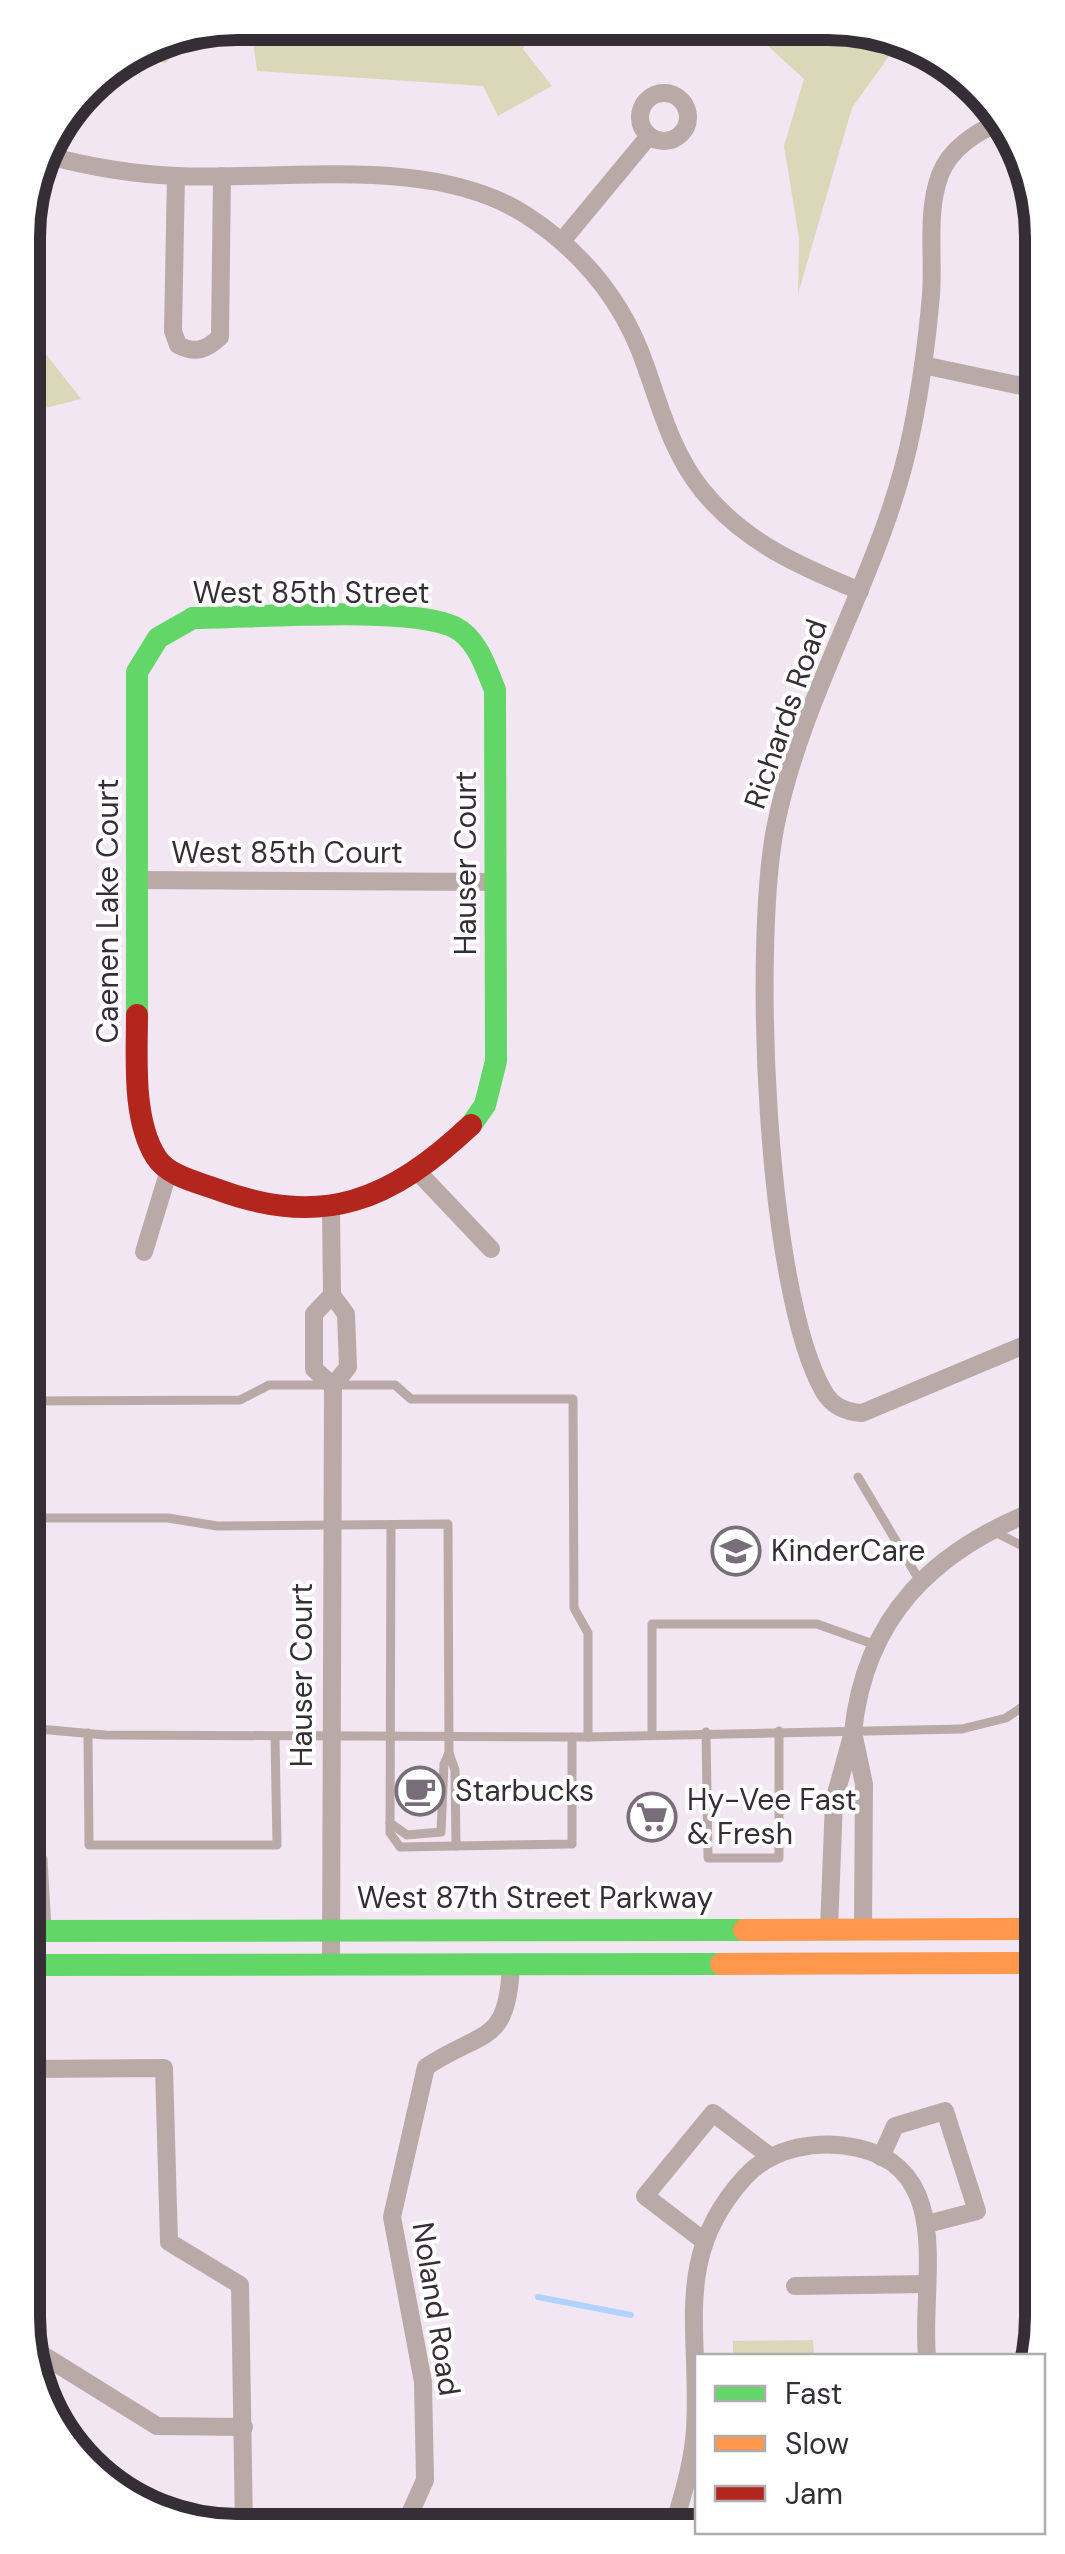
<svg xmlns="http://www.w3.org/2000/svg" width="1065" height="2554" viewBox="0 0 1065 2554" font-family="'DM Sans',sans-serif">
<rect width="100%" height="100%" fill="#f2e6f3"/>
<g fill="#dad8b9">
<polygon points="237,23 534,24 523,49 552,86 498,116 483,86 257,71 252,33 200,30"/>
<polygon points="746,26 870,27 899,42 852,108 798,294 799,238 784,146 804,79"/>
<polygon points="192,31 166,63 127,56 155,39"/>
<polygon points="23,222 28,255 24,326 81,399 41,409 40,481 24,474"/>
<polygon points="813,2340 814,2356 733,2356 733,2341"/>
</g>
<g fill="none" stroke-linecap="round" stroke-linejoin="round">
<polyline stroke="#b0d3fb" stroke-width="6" points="538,2297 631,2315"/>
<g stroke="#baaaa7" stroke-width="9">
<polyline points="27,1401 240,1400 269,1385 395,1385 411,1399 573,1399 574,1608 588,1633 588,1737"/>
<polyline points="1039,1414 1039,1419"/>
<polyline points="858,1477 921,1583"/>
<polyline points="27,1518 168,1518 217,1526 448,1524 449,1753 455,1770 456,1846"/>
<polyline points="391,1525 390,1833 400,1847 572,1844 572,1737"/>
<polyline points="993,1531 1040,1555"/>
<polyline points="28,1728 105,1735 588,1737 962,1729 1006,1718 1040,1695"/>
<polyline points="652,1732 652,1624 817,1624 873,1644"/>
<polyline points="706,1732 708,1858 779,1858 779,1731"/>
<polyline points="88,1733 89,1845 277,1845 275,1736"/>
<polyline points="390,1823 407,1835 441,1832 444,1764 449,1753"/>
<polyline points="28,1834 43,1859 47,1929"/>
</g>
<g stroke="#baaaa7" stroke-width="18">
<circle cx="664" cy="117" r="24"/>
<path d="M1001,123C977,130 949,150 940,175C926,212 934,256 931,295C927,340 921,386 912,430C885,567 804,687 776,824C752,941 765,1290 824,1392C833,1407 846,1412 862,1413L1039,1339"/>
<path d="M41,154C85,166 130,174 176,176C285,181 431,154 526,215C583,252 624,302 646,367C661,410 673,454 702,490C744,542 799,566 860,591"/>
<path d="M176,176L173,331L178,345C196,354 206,350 220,337L222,176"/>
<polyline points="562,241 649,136"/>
<polyline points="923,365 1036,389"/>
<polyline points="138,880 496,882"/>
<polyline points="1038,991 1031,1090 1038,1171"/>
<polyline points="417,1171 491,1249"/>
<polyline points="331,1211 332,1295 346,1314 348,1367 333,1386 331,1965"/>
<polyline points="144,1252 169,1170"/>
<polyline points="332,1295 314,1314 314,1369 333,1386"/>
<path d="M853,1732C865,1616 934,1550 1039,1509"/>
<polyline points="829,1929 834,1801 853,1732 864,1784 863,1928"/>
<polyline points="29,2069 164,2068 169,2242 240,2285 244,2527"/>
<polyline points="881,2157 895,2126 945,2111 977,2211 927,2224"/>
<polyline points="704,2241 645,2196 713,2113 771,2157"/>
<polyline points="795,2286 927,2284"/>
<polyline points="30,2347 157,2426 244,2427"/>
<path d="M674,2525C683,2494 693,2462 695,2429C701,2330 671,2258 745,2177C772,2147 819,2139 858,2148C956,2170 920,2284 927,2356"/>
<path d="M404,2527L425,2480L423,2382L392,2217L426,2067C483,2029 508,2046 511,1964"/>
</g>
<g stroke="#63d668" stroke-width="22">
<path d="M193,618C250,618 408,605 454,627C477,638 486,668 495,690L496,1061L485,1105L471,1125"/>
<polyline points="137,1015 137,672 158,638 193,618"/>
<polyline points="28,1931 744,1930"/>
<polyline points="28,1965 721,1964"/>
</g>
<g stroke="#ff974d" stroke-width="22">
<polyline points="744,1930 1041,1929"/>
<polyline points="721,1964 1041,1963"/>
</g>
<path stroke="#b3261e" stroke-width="22" d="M137,1015C137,1058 132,1119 156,1157C168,1176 197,1182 216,1189C323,1229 390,1201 471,1125"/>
</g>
<defs>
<g id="school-ring" transform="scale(2.5)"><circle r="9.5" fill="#fff" stroke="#786e79" stroke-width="1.5"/><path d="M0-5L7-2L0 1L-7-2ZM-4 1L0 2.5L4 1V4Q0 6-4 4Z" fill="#786e79"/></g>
<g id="cafe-ring" transform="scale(2.5)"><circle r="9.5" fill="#fff" stroke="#786e79" stroke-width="1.5"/><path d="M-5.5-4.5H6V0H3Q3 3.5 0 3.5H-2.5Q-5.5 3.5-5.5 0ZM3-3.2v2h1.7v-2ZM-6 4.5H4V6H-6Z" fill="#786e79"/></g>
<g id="supermarket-ring" transform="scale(2.5)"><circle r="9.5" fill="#fff" stroke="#786e79" stroke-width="1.5"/><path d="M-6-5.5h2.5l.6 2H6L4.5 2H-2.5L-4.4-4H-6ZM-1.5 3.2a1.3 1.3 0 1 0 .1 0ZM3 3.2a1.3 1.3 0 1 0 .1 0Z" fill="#786e79"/></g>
</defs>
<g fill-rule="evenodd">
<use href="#school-ring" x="736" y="1551"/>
<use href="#cafe-ring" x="420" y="1791"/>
<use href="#supermarket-ring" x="652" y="1817"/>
</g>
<g text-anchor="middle" stroke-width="8" stroke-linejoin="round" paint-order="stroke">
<g font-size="30" fill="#362e37" stroke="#fff">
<text x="311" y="603">West 85th Street</text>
<text transform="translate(786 714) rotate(-71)" y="10">Richards Road</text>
<text x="287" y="863">West 85th Court</text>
<text transform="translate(466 863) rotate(-90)" y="10">Hauser Court</text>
<text transform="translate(108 911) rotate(-90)" y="10">Caenen Lake Court</text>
<text transform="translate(302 1675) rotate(-90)" y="10">Hauser Court</text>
<text x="535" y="1908">West 87th Street Parkway</text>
<text transform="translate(436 2309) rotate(81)" y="10">Noland Road</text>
</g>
<g font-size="30" fill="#362e37" stroke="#fff" text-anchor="start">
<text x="771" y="1561">KinderCare</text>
<text x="455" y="1801">Starbucks</text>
<text x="687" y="1810">Hy-Vee Fast<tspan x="687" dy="34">&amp; Fresh</tspan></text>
</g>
</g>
<path d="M0 0H1065V2554H0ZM237 40H828A197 197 0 0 1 1025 237V2317A197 197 0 0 1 828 2514H237A197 197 0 0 1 40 2317V237A197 197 0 0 1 237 40Z" fill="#fff" fill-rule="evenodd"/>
<path fill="none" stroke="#362e37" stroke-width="12" d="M237 40H828A197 197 0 0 1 1025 237V2317A197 197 0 0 1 828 2514H237A197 197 0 0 1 40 2317V237A197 197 0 0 1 237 40Z"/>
<rect x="695" y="2354" width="350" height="180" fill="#ffffff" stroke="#afabaf" stroke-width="2.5"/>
<rect x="715" y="2386" width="50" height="15" fill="#63d668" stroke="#afabaf" stroke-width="2.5"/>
<text x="785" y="2404" font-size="30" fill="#362e37">Fast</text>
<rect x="715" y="2436" width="50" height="15" fill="#ff974d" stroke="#afabaf" stroke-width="2.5"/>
<text x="785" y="2454" font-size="30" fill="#362e37">Slow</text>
<rect x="715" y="2486" width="50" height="15" fill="#b3261e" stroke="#afabaf" stroke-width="2.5"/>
<text x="785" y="2504" font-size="30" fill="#362e37">Jam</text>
</svg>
